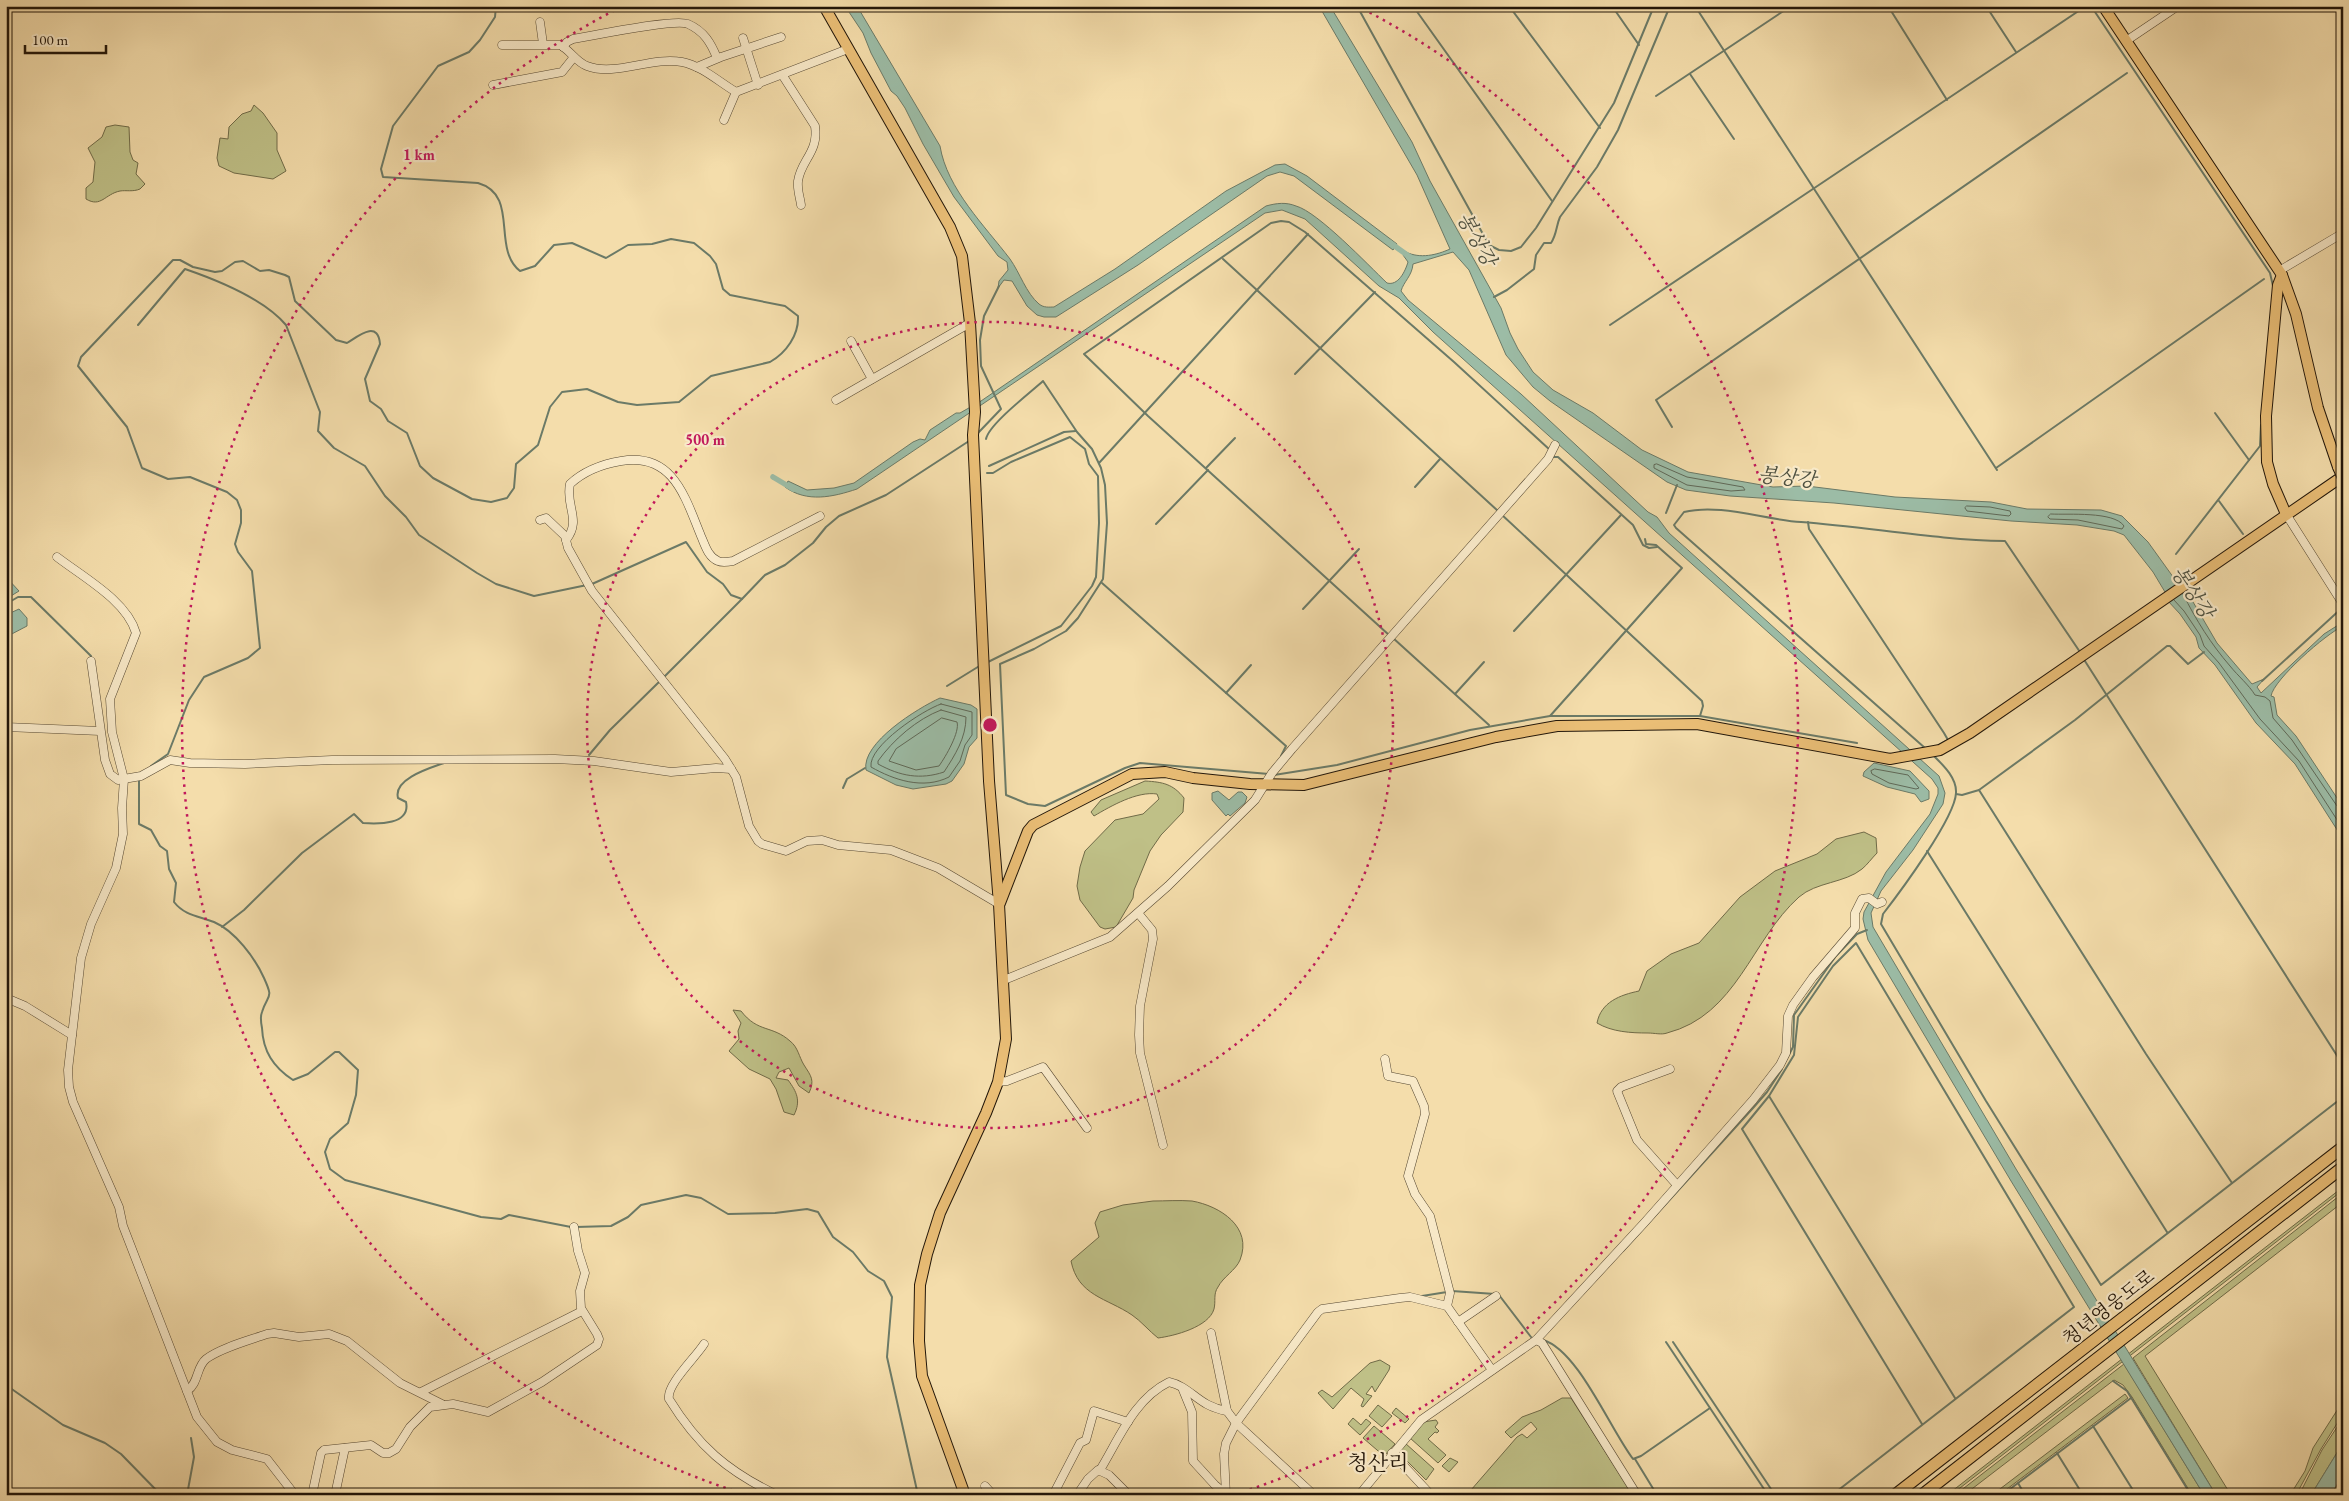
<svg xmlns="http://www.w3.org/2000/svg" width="2349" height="1501" viewBox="0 0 2349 1501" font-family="'EB Garamond','Noto Serif KR',serif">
<rect width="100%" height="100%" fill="#f4ddab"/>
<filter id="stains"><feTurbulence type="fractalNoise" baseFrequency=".004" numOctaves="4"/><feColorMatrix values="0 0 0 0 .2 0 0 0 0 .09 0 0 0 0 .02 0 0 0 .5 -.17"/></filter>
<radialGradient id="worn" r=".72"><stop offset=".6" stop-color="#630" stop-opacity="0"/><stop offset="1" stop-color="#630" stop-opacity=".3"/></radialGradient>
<g fill="#bfc087" stroke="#706b48">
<polygon points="254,105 263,113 277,133 277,150 286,171 273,179 234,173 219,166 217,158 220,138 228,139 229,127 242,114 251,111"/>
<path d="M115,125L129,127L130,152L133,160L138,163L136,174L145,184L140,189C133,192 126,190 120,191C105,194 101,208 86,199V188L93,182L95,162L88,148L102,137L106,127Z"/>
<path d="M1145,781C1163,782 1173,784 1184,798L1183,812L1161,835L1150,851L1134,890L1133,898L1116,927L1105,929L1100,927L1080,900L1077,886L1080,867L1085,851L1115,820L1143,814L1159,799L1157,794C1137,791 1111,806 1094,816L1091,812L1101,800Z"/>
<path d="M1864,832L1876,838L1877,853C1872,858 1867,865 1862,869C1845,883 1816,882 1799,897C1751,940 1737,1015 1667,1033C1662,1035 1654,1033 1648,1033C1631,1033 1612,1032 1597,1023C1601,1002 1620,995 1639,991L1647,971L1671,954L1699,943L1740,897L1775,871L1817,854L1836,839Z"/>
<path d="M733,1010L741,1011C758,1033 772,1025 790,1041C798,1047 799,1057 804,1065C811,1076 815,1080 809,1093L799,1086L789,1068L779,1072L776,1078L788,1080C797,1092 801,1101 794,1115L784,1112L776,1089L770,1079L749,1069L729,1051L739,1039L738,1031L741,1023Z"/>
<polygon points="2343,1187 2343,1190 1951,1495 1947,1495"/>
<polygon points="2343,1193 2343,1202 2145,1356 2231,1495 2216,1495 2133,1358"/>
<path d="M1153,1201C1165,1201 1179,1200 1192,1201C1220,1206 1253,1227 1240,1260C1236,1270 1223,1277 1218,1287C1213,1294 1216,1301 1214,1309C1209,1327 1174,1336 1158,1338C1149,1331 1141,1321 1132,1315C1107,1298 1078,1296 1071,1261L1099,1237L1095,1223L1100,1212L1123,1205Z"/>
<polygon points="1380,1360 1390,1366 1389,1370 1375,1392 1372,1386 1366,1394 1372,1396 1363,1407 1361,1406 1364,1399 1351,1388 1333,1409 1318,1393 1322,1390 1332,1397 1370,1363"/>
<polygon points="2124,1364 2204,1495 2192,1495 2132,1397 2123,1385 2114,1380 1964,1495 1955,1495"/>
<polygon points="2125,1394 2128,1398 1999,1495 1992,1495"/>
<polygon points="1562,1398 1571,1398 1633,1495 1476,1495 1471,1490 1517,1437 1522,1434 1527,1438 1537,1429 1531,1422 1511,1438 1505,1432 1522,1417 1541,1410"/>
<polygon points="2343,1401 2343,1414 2321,1449 2296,1495 2290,1495 2305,1471 2313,1448"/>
<polygon points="1378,1405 1392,1416 1382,1427 1369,1416"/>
<polygon points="1396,1408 1409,1419 1405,1423 1392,1413"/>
<polygon points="1353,1418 1361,1425 1366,1419 1371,1423 1360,1435 1348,1424"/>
<polygon points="2343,1418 2343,1443 2311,1495 2299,1495 2322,1450"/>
<polygon points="1436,1420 1438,1423 1435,1427 1439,1431 1437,1433 1435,1432 1428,1439 1446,1455 1438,1463 1410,1438 1423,1422"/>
<polygon points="1374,1426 1395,1444 1384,1456 1363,1438"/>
<polygon points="1405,1443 1434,1469 1426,1480 1400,1454 1400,1451"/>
<polygon points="1450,1458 1458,1462 1449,1472 1442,1466"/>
<polygon points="2343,1474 2343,1495 2331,1495"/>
</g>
<g fill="#9cbca6" stroke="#6b7a67">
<path d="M845,6H857L940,146C947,189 985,226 1010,259C1020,273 1026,293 1039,304C1044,308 1049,307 1054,307L1115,269L1226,191L1275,165L1285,164L1307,176L1397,244L1393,250L1294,176L1280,172L1267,176L1138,265L1056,317H1044L1037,315L1027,306L1012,281L1004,280L998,288L999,281L1008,270L1007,262L998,256L954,197L923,144L905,108L897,96L891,91L871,53L863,33Z"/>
<path d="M1319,6H1330L1412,142L1430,181L1501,308L1510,333L1518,349L1533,372L1553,390L1593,413L1642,450L1688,472L1773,487L1807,486L1895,497L1991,502L2027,509L2101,510L2122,516L2148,542L2176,581L2186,590L2217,643L2252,684L2264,679L2257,687L2261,693L2324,634L2343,622V626C2326,634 2274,679 2271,696L2274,697L2277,715L2296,736L2343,807V839L2295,764L2256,723L2215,665L2199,648L2196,637L2180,614L2168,601L2165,592L2153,572L2124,535L2114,531L2077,525L2011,521L1834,503L1730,496L1686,490L1667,482L1550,401L1533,387L1506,355L1469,270L1453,252L1413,264C1412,276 1404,281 1401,291L1408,300L1521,394L1648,512L1657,517L1669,533L1939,776L1945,793L1943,804L1913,850L1881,891L1871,913L1873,927L2016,1169L2216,1495H2204L2011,1181L1868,940L1863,919L1864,912L1886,872L1930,814L1938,794V788L1932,779L1433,332L1399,298L1379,286L1305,219L1282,210L1265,213L857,489C833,497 807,503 785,487L788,481L807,490L834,488L854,483L913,442L920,439L925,440L930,430L956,413H960L981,401L1266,206C1277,203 1286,202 1296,206C1318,212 1368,265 1387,283C1398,286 1405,272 1408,262L1403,255L1406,252C1420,259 1437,255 1450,249L1417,175Z"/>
<polygon points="6,577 19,591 6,599"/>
<polygon points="19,609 27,618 27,626 6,637 6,615"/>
<path d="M940,698L971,705L977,709V738L969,747L964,764L952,781L946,784L913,789L896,785L866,770C861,743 918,708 940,698Z"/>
<polygon points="1874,763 1910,771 1929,791 1929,799 1921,802 1915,794 1887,787 1863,776 1864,772"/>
<polygon points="1218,791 1229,800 1238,792 1242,792 1247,797 1245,803 1230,816 1228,814 1226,816 1212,800 1212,793"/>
<polygon points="2343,1443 2343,1474 2331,1495 2311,1495"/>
</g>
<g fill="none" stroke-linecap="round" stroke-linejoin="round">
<g stroke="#5f6958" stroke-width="1">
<polygon points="1657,464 1687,477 1743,487 1745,490 1731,491 1687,485 1654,468 1654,465"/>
<polygon points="1967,506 1990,507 2010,511 2011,514 2009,516 1967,511 1965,508"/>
<path d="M2051,514C2068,515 2114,511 2124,526L2122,529L2078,520L2050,519L2048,517Z"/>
<path d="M2183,594C2196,620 2211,644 2230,666C2238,676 2249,685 2255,695L2265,697L2270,701L2273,718L2292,740L2337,806L2343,808"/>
<polyline points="2174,600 2184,611 2200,635 2204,646 2219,663 2260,719 2299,761 2343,829"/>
<path d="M941,704L972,712V735L965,745L960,761L949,777C923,790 894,780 871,767C868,746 923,710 941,704Z"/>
<path d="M941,710L966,717C966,738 955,755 944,772C920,780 900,776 878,764V761C893,740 917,719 941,710Z"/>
<path d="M942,718L957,722C960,732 946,756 939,766L916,770L889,761L896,749Z"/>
<polygon points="1875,769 1908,775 1919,788 1916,789 1889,783 1872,774 1871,771"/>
</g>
<g stroke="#6b7a67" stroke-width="2">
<polyline points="1357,6 1489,245 1499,250 1511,251 1521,247 1536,228 1614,103 1654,6"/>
<polyline points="1413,6 1552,201"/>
<polyline points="1509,6 1600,128"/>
<polyline points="1612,6 1639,45"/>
<polyline points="1695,6 1997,470"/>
<polyline points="1888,6 1947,100"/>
<polyline points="1986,6 2016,52"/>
<polyline points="2091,6 2270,273 2273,286"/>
<polyline points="1690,74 1734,139"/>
<polyline points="1656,96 1791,6"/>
<polyline points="1223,259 1498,511"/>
<path d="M1494,297L1507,290L1534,269L1536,255L1544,243H1551C1557,234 1556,226 1560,217L1597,167L1618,130L1670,6"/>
<path d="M138,325L185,269C217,280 264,299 286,325L320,412L318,431L334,448L365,466L385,496L406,517L419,535L477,573L496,584L534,596L587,585"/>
<polyline points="1610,325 2083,8"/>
<polyline points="1295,374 1375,292"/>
<polyline points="2215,413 2249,460"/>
<polyline points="1672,427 1656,400 2127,73"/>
<polyline points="978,433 1001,409 981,366 980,340 984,316 999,286"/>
<path d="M986,439C989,424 1030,393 1043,381L1077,432L1092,449L1101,468L1105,485L1107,523L1103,579L1078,618L1066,631L1034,649L1000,664L1006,795L1028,804L1045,806L1125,768L1140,763L1269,774"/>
<polyline points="1553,457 1558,457 1633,525 1643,545 1649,548 1657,547"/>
<polyline points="1099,463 1308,234"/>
<polyline points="989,466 1064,432 1076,431"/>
<polyline points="1206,468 1235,438"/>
<polyline points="1996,468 2264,279"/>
<polyline points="987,473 993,473 1011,462 1070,437 1085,449 1089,464 1098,476 1099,523 1096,577 1092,586 1061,626 988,662"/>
<polyline points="1415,487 1440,459"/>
<polyline points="2219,501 2243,534"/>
<polyline points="1666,513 1677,485"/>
<polyline points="1501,514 1702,701 1703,706 1700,716"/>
<polyline points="1808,522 1809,529 1944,733 1948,740 1937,746"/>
<polyline points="1156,524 1208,470"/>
<polyline points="2176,554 2260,446 2261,425"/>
<polyline points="1102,583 1286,746 1281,756"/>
<polyline points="592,584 686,542 707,572 723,584 731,595 742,599 765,575 785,565 813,543 826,527 839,516 886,495 969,441"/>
<polyline points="6,604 18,597 31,597 91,656"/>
<polyline points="1303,609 1359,549"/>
<polyline points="1514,631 1621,515"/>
<polyline points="1389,635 1148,416 1084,354 1271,223 1281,221 1289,222 1305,232 1454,362 1550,450"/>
<polyline points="1393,638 1489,725"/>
<polyline points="2083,658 2343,1065"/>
<polyline points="664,677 742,599"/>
<polyline points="2262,681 2343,607"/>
<polyline points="947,686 981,665"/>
<polyline points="1226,693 1251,665"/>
<polyline points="1455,694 1484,662"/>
<polyline points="1550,716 1682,568 1656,545 1646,544 1645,539"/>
<path d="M1925,748L1676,528L1674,525L1684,512C1720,503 1765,520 1801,522C1869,527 1937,540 2005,541L2080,652"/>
<polyline points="589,755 610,730 661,680"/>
<path d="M1933,755C1943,765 1957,778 1956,793C1955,818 1900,892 1883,914L1881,924L1986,1101L2101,1285L2343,1097"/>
<path d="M151,766L168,754L189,700L204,677L248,658L260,648L252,571L238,552L235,544L241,523V510L237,500L227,492L190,477L168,479L142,468L127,427L78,366L81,357L173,260H180L193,267L215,272L222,271L235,262L243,261L260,271L269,270L285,275L289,277L295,301L336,340L347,343C357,337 378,319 380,344L365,379L370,401L381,409L388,421L407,433L420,466L433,478L472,499L491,502L507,498L514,488L516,464L538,445L550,407L562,392L587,389L618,402L637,405L679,402L711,376L770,362C786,353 799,335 798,316L785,306L730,295L723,289L716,264L710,256L694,243L671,239L652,244L628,245L606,258L572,243L554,245L535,266L520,271C491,248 520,195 478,183L383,177L381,169L393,126L438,66L469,52L480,40L495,17L496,6"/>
<polyline points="1274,775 1337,765 1470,730 1550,716 1700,716 1857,743"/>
<path d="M139,779V824L151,830L160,846L167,851L169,869L176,883L174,902C185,916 199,916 214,922C235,931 255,958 264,978C274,1000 268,993 262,1012C260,1017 261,1023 262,1028C263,1051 273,1067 293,1080L308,1074L335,1052H339L358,1070L356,1095L348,1123L330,1139L325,1152L330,1169L345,1180L481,1217L501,1219L509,1215L571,1227"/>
<polyline points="843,788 847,779 865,768"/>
<polyline points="1979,790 2146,1054 2232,1183"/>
<polyline points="1956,794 1962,795 1979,790 2075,720 2167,646 2170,646 2188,664 2204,652"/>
<polyline points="1927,851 2167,1232"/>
<path d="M222,927L244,910L302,853L354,814L363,823C378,824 411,825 406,802L398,798C393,779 430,768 444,763"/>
<polyline points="1784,1064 1793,1047 1794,1015 1836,956 1857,934 1867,930"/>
<polyline points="1769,1096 1955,1398"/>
<polyline points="576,1227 611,1226 628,1217 641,1205 686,1195 701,1198 728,1214 775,1213 807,1209 818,1212 833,1237 853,1252 868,1271 884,1281 892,1297 887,1357 918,1495"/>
<polyline points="1623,1251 1753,1108 1767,1092 1782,1069"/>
<polyline points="1452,1291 1495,1294"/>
<polyline points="1499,1295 1531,1337"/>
<polyline points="1422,1296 1447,1292"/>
<path d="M1543,1340C1578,1350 1610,1429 1633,1459L1641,1456L1710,1408"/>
<polyline points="1666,1342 1768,1495"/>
<polyline points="1673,1342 1775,1495"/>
<polyline points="2113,1381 2127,1391 2191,1495"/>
<polyline points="6,1385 63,1425 105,1443 121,1454 161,1495"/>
<polyline points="2093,1426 2136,1495"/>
<polyline points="2057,1453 2083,1495"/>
<polyline points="1635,1459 1657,1495"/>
<polyline points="2018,1483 2025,1495"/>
<polyline points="1965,1492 1966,1495"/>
<polyline points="187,1495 194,1457 191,1438"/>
<polyline points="1832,1495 2074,1307 1856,943 1833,966 1798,1017 1794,1055 1769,1096 1742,1129 1922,1424"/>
<polyline points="2002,1495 2131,1398"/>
</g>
<g stroke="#9cbca6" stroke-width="5.5">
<polyline points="1389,242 1410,257"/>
<polyline points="773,477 793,489"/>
</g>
<g stroke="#564832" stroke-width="9">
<g id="minor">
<polyline points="540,22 543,44"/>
<polyline points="743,38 758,85"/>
<polyline points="2126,41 2178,6"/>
<path d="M502,45H560C570,50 576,62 587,66C615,77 652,56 682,62C702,66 719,82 736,92"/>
<path d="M563,47L567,42L573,39C592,36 676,18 688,24C704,31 711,43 717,58"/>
<polyline points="697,67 721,57 781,37"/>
<path d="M783,76L815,126C819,152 801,160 798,181C797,190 800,197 801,205"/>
<polyline points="493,85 562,72 574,57"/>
<polyline points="724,120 736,92 848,49"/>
<polyline points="2279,271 2343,233"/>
<polyline points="851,341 872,379"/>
<polyline points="836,400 970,323"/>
<polyline points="2286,514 2343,604"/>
<polyline points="540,520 546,518 565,536 568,548 592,591 725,759 736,777 749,826 758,841 762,844 786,851 807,841 822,840 838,845 891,850 938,868 999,904"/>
<path d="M566,540C582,520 565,506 570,484C584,471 603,464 621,461C673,452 685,497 701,536C705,545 708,557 718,561C722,563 728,562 733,561L820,516"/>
<path d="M57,557C83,577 127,601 136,633L110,699L112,732L124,779L122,808L123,834L116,868L91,924L81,958L68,1070L69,1087L73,1102L119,1207L123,1226L197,1417L217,1442L232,1450L267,1459L295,1495"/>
<polyline points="91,661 105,760 110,774 118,780 141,776 170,760 190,763 245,764 332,760 555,759 594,761 671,772 716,768 731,769"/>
<polyline points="6,727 100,731"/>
<polyline points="1138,913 1152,930 1153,939 1140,1006 1139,1035 1140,1053 1163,1145"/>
<polyline points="1004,980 1110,937 1168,886 1255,800 1272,773 1292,749 1548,459 1555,445"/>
<polyline points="6,998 25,1006 72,1035"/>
<polyline points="1670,1069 1621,1087 1617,1091 1637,1140 1677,1185"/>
<polyline points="998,1082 1007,1081 1043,1067 1087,1128"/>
<polyline points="1447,1306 1492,1370"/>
<polyline points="1458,1322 1496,1296"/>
<polyline points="1211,1333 1227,1411 1236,1423 1314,1495"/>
<polyline points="1536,1340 1542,1343 1637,1495"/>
<path d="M704,1344C696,1357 666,1385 669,1399C698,1446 727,1471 777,1495"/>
<polyline points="1183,1390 1192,1412 1193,1461 1215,1485 1226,1494"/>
<path d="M187,1391C199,1383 196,1367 206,1359C220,1348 250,1340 267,1334L274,1333L299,1337L329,1334L347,1341L400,1383L442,1404"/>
<polyline points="421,1392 582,1311"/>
<polyline points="1392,1453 1431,1495"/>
<path d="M1100,1470C1119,1439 1134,1399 1169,1382C1192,1387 1197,1406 1227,1411"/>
<polyline points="985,1486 993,1495"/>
<polyline points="312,1495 321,1453 324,1450 371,1445 383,1453 389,1453 396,1449 410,1427 430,1407 453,1404 488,1412 542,1382 597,1345 599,1339 597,1334 581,1308 580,1291 585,1273 578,1251 574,1227"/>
<polyline points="335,1495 345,1448"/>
<polyline points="1053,1495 1080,1443 1086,1440 1094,1411 1128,1422"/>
<polyline points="1077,1495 1088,1479 1098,1470 1109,1475 1129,1495"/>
<polyline points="1226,1495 1224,1454 1226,1443 1236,1423 1318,1312 1322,1309 1400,1298 1410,1297 1447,1306 1450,1293 1430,1216 1415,1194 1408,1176 1425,1114 1424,1106 1413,1081 1388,1076 1385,1059"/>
<polyline points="1359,1495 1421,1420 1536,1340 1645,1222 1753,1100 1780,1065 1786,1053 1788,1016 1793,1005 1813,977 1855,928 1855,913 1862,899 1869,898 1877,904 1882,902"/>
</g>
</g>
<g stroke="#221609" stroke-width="12">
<g id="major">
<polyline points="824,6 950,227 962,256 970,323 975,412 973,435 989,781 999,904 1006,1039 998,1082 986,1113 940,1213 927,1254 920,1285 919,1341 922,1376 965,1495"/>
<polyline points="2103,6 2282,275 2296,314 2318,408 2338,467"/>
<polyline points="2282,275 2278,285 2266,416 2267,462 2273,484 2286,514"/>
<polyline points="1000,903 1028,831 1033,825 1132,774 1165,772 1193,778 1250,784 1304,785 1496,737 1557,726 1697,724 1890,759 1940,750 1970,733 2343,476"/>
</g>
</g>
<g stroke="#221609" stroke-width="13">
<g id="highway">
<polyline points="1895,1495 2343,1147"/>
<polyline points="1922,1495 2343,1167"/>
</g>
</g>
<use href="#minor" stroke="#f8e9c8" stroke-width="8"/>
<use href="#major" stroke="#eabe76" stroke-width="10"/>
<use href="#highway" stroke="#eabe76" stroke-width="11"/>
<g stroke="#221609" stroke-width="12" stroke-linecap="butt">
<polyline id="major-bridge" points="2338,467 2343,478"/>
</g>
<use href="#major-bridge" stroke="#eabe76" stroke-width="10"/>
</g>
<g fill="none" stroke="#c2185b" stroke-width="2.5" stroke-dasharray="2.5 5">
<circle cx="990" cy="725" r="403"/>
<path d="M747 1495A807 807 0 0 1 617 9M1363 9A807 807 0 0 1 1233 1495"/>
</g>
<g text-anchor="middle" stroke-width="4.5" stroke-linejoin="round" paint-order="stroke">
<g font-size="19" fill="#221609" stroke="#f8e9c8">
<text transform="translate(2108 1307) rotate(-38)" y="7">청년영웅도로</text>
</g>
<g font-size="20" font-style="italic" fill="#4d5040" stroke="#f8e9c8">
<text transform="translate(1477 239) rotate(61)" y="7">봉상강</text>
<text transform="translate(1787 477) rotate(6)" y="7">봉상강</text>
<text transform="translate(2193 592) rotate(56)" y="7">봉상강</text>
</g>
<g font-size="21" fill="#221609" stroke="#f8e9c8">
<text x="1378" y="1470">청산리</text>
</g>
</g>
<circle cx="990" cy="725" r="8" fill="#c2185b" stroke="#f8e9c8" stroke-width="2.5"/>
<g font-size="15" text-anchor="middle" font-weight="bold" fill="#c2185b" stroke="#f8e9c8" stroke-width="4.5" stroke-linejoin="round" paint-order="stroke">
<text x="419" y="160">1 km</text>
<text x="705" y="445">500 m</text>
</g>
<rect width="2349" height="1501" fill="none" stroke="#f4ddab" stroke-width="25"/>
<rect x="8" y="8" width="2334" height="1486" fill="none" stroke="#221609" stroke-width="2.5"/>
<rect x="12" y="12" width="2324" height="1476" fill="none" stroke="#221609"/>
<path d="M25 45v8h81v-8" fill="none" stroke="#221609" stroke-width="2.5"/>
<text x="32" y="45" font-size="15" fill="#221609" stroke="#f8e9c8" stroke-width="4" paint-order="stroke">100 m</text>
<rect width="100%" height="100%" filter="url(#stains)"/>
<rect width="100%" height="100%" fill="url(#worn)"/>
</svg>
